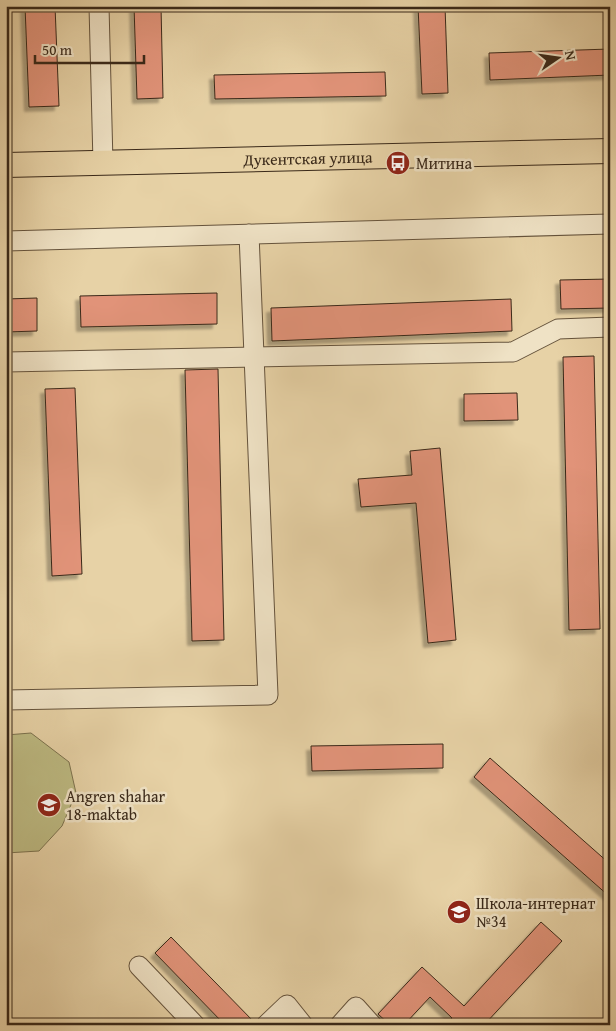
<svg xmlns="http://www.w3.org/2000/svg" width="616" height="1031" viewBox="0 0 616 1031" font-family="'Gentium Book Plus',serif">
<defs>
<filter id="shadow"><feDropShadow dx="-4.5" dy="4.5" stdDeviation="1" flood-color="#0004"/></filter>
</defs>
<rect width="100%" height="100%" fill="#e7d2a6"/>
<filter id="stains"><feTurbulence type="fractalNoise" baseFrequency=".004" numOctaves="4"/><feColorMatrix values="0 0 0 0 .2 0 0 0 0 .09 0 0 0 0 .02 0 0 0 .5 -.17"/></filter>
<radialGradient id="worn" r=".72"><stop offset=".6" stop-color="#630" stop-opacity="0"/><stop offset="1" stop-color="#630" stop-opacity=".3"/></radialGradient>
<polygon fill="#bdba82" stroke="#7c724e" points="31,733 69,762 76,793 62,826 39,851 6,853 6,735"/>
<g fill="#e19379" stroke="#3a2919" filter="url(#shadow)">
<polygon points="25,6 55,6 59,106 29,107"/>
<polygon points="134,6 161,6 163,98 137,99"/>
<polygon points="418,6 445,6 448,93 422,94"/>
<polygon points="610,49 610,75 490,80 489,53"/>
<polygon points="385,72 386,96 215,99 214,75"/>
<polygon points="610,279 610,308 561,309 560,280"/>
<polygon points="217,293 217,324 81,327 80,296"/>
<polygon points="37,298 37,331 6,332 6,299"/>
<polygon points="511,299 512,331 272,341 271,308"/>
<polygon points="594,356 600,629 569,630 563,357"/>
<polygon points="218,369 224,640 192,641 185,370"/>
<polygon points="75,388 82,574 52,576 45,389"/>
<polygon points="517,393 518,420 464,421 464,394"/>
<polygon points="440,448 456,640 428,643 416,503 361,507 358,479 412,475 410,451"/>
<polygon points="443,744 443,768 312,771 311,746"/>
<polygon points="490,758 610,864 610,897 474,777"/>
<polygon points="541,922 562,941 484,1025 446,1025 452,1018 430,997 404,1025 390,1025 378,1014 422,967 464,1006"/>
<polygon points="171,937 255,1023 255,1025 225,1025 155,953"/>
</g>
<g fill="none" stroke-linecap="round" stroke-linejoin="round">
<g stroke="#65533c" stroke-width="21">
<g id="minor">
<polyline points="99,6 103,163"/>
<polyline points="6,241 610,224"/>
<polyline points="6,362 513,352 558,329 610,327"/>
<polyline points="6,700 268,695 249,234"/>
<polyline points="139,966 195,1025"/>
<polyline points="266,1025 287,1005 303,1025"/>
<polyline points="340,1025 356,1007 372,1025"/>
</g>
</g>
<g stroke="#3a2919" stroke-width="26">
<g id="major">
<path id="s1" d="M6,165L610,151"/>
</g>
</g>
<use href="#minor" stroke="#efe2c5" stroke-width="19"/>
<use href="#major" stroke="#e7d2a6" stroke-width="24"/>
</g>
<defs>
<g id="bus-disc" transform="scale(1.25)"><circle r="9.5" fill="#8f2418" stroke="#efe2c5"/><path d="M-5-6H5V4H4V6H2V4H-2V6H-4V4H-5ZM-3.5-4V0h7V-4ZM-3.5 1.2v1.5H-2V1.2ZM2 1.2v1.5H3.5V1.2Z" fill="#fff"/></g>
<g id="school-disc" transform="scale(1.25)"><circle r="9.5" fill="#8f2418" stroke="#efe2c5"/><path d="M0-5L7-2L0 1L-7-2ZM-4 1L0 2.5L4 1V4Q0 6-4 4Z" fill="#fff"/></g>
</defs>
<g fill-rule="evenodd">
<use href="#bus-disc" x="398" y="163"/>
<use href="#school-disc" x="49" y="805"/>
<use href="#school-disc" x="459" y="912"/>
</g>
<g text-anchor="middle" stroke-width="5" stroke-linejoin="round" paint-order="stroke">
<g font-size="16" fill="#3a2919" stroke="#efe2c5">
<text dy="6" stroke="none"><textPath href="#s1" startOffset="302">Дукентская улица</textPath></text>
</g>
<g font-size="16" fill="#3a2919" stroke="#efe2c5" text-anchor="start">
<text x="416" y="169">Митина</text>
<text x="66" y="802">Angren shahar<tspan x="66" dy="18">18-maktab</tspan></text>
<text x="476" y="909">Школа-интернат<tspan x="476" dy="18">№34</tspan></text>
</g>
</g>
<rect width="616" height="1031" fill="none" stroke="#e7d2a6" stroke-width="25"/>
<rect x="8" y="8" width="601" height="1016" fill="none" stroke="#3a2919" stroke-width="2.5"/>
<rect x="12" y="12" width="591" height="1006" fill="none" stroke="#3a2919"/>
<g transform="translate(558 58) rotate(77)" stroke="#efe2c5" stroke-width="4" paint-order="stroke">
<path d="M0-4L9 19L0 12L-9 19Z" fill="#3a2919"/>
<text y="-8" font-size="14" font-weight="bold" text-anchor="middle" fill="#3a2919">N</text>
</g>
<path d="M35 55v8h109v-8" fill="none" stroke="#3a2919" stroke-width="2.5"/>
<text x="42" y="55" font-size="15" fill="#3a2919" stroke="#efe2c5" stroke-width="4" paint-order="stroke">50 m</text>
<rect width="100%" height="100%" filter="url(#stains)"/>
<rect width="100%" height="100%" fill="url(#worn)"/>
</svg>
